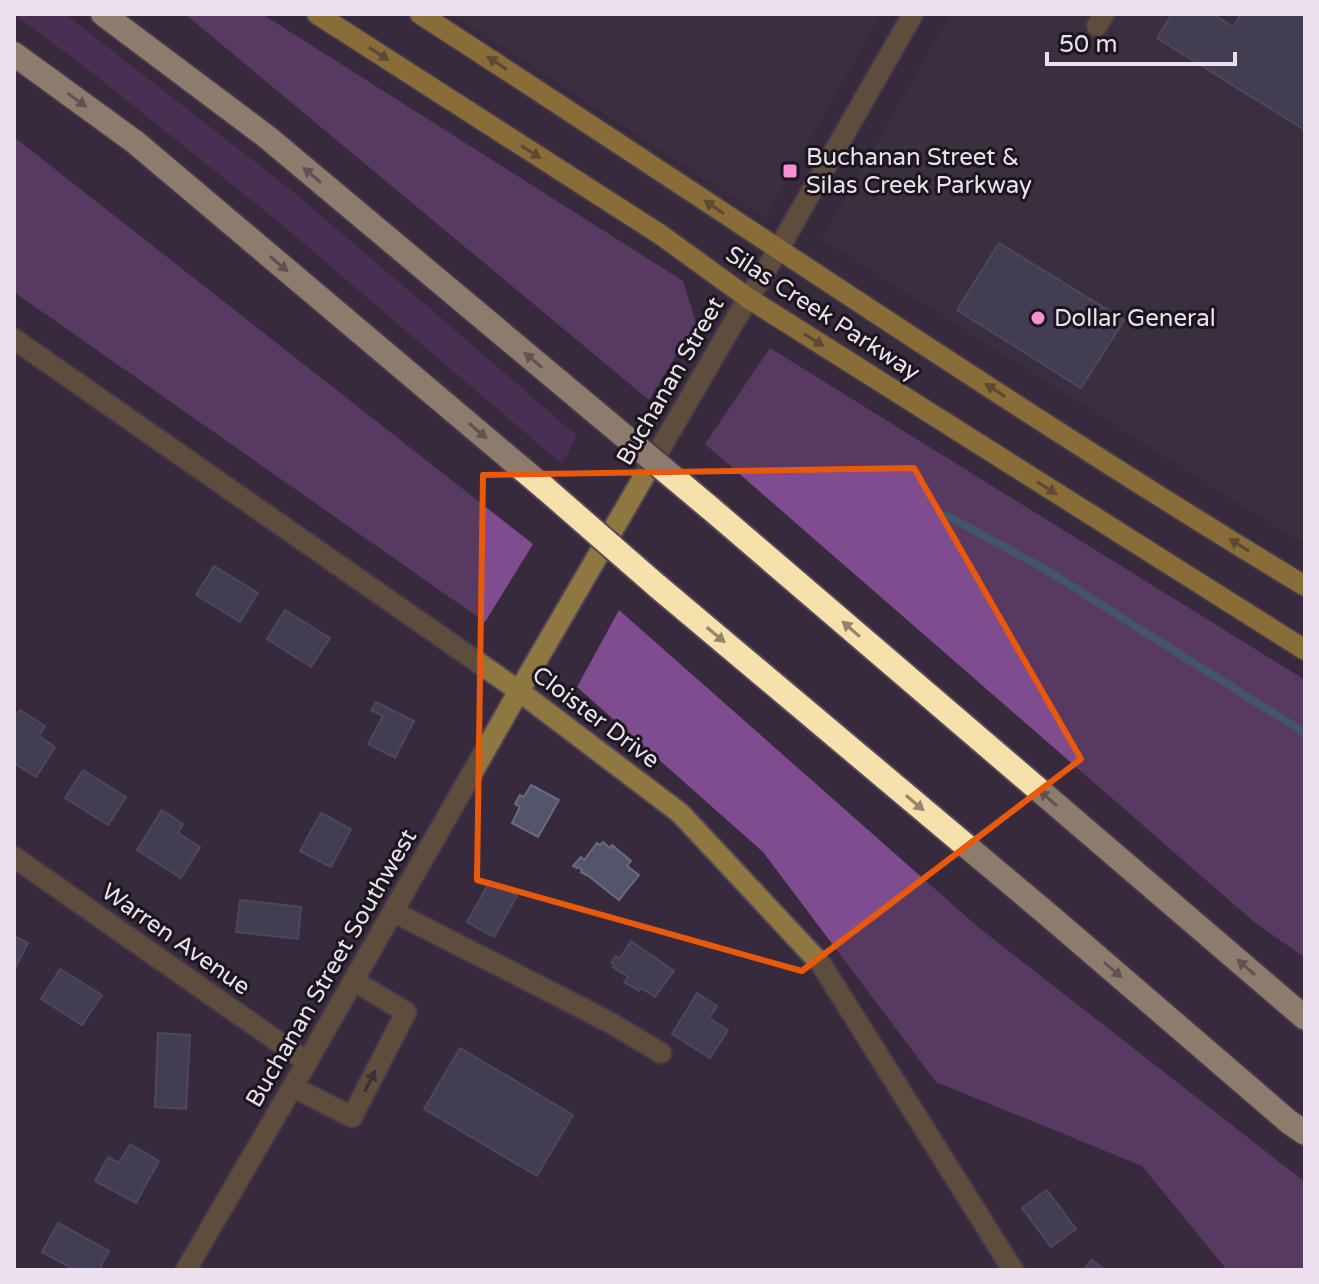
<svg xmlns="http://www.w3.org/2000/svg" width="1319" height="1284" viewBox="0 0 1319 1284" font-family="'Varela Round',sans-serif">
<rect width="100%" height="100%" fill="#372a3c"/>
<g fill="#423644">
<polygon points="452,14 881,14 765,218"/>
<polygon points="951,14 1305,14 1305,545 822,239"/>
</g>
<polygon fill="#61386d" points="14,14 65,14 291,190 434,312 577,436 562,464 274,218 89,70"/>
<g fill="#7f4c90">
<polygon points="185,14 262,14 683,281 696,323 649,400"/>
<polygon points="14,137 533,544 485,622 14,292"/>
<polygon points="770,348 1305,680 1305,958 1253,921 705,444"/>
<polygon points="619,610 978,927 1305,1182 1305,1270 1227,1270 1142,1166 936,1082 763,852 577,687"/>
</g>
<g fill="none" stroke-linecap="round" stroke-linejoin="round">
<polyline stroke="#5687a7" stroke-width="8" points="946,515 1043,568 1305,733"/>
</g>
<g fill="#52556b" stroke="#686b82" stroke-width="2">
<polygon points="1172,14 1213,14 1233,27 1241,14 1305,14 1305,130 1157,38"/>
<polygon points="999,243 1124,320 1081,388 957,310"/>
<polygon points="214,566 258,593 240,622 196,595"/>
<polygon points="285,610 330,638 311,667 267,639"/>
<polygon points="376,702 414,721 395,758 368,744 383,716 371,710"/>
<polygon points="20,710 45,726 39,736 55,747 36,777 15,764 14,766 14,718"/>
<polygon points="83,770 126,797 108,825 65,798"/>
<polygon points="531,785 559,800 538,837 512,823 520,807 515,804 520,795 524,797"/>
<polygon points="162,810 183,824 178,833 200,847 181,878 137,850"/>
<polygon points="321,813 351,829 331,867 300,851"/>
<polygon points="603,842 610,848 612,845 631,861 627,866 639,875 619,900 586,874 586,875 581,872 582,870 578,867 577,868 573,866 581,857 584,860 597,843 600,845"/>
<polygon points="490,881 517,896 494,937 467,922"/>
<polygon points="240,900 301,907 298,939 236,932"/>
<polygon points="14,936 28,943 14,970"/>
<polygon points="631,941 674,971 655,997 641,988 639,991 624,982 628,977 613,967 615,965 611,963 616,956 620,958"/>
<polygon points="60,969 102,995 82,1025 41,999"/>
<polygon points="697,993 717,1006 709,1018 728,1030 710,1058 672,1034"/>
<polygon points="158,1033 190,1035 186,1109 155,1107"/>
<polygon points="460,1048 573,1115 537,1176 424,1109"/>
<polygon points="130,1144 159,1161 136,1203 95,1181 108,1157 119,1163"/>
<polygon points="1047,1190 1076,1229 1051,1247 1022,1208"/>
<polygon points="58,1223 109,1251 99,1270 75,1270 42,1252"/>
<polygon points="1092,1260 1105,1270 1084,1270"/>
</g>
<g fill="none" stroke-linecap="round" stroke-linejoin="round">
<g stroke="#544758" stroke-width="24">
<g id="minor">
<polyline points="1097,26 1104,14"/>
<polyline points="14,339 519,691 680,813 821,964 1013,1270"/>
<polyline points="14,857 307,1062"/>
<polyline points="394,912 609,1022 661,1053"/>
<polyline points="293,1087 352,1117 406,1012 354,981"/>
<polyline points="186,1270 307,1062 519,691 734,322 778,250 913,14"/>
</g>
</g>
<g stroke="#544758" stroke-width="24">
<g id="major">
<polyline points="317,14 661,235 748,298 1305,650"/>
<path d="M420,14C715,204 1004,404 1305,586"/>
</g>
</g>
<g stroke="#544758" stroke-width="28">
<g id="highway">
<polyline points="103,14 267,137 593,410"/>
<polyline points="14,54 135,142 546,489"/>
<polyline points="710,508 1305,1018"/>
<polyline points="656,585 1052,918 1289,1122 1305,1133"/>
</g>
</g>
<use href="#minor" stroke="#8e783f" stroke-width="20"/>
<use href="#major" stroke="#edbe37" stroke-width="20"/>
<use href="#highway" stroke="#f6e1ac" stroke-width="24"/>
<g stroke="#544758" stroke-width="28" stroke-linecap="butt">
<g id="highway-bridge">
<polyline points="593,410 710,508"/>
<polyline points="546,489 656,585"/>
</g>
</g>
<use href="#highway-bridge" stroke="#f6e1ac" stroke-width="24"/>
</g>
<defs><path id="oneway-solid" d="M-6-.8H1V-3.2L6.5 0L1 3.2V.8H-6Z" transform="scale(2)"/></defs>
<g fill="#8e722b">
<use href="#oneway-solid" transform="translate(379 54) rotate(33)"/>
<use href="#oneway-solid" transform="translate(497 63) rotate(-147)"/>
<use href="#oneway-solid" transform="translate(531 152) rotate(33)"/>
<use href="#oneway-solid" transform="translate(714 207) rotate(-146)"/>
<use href="#oneway-solid" transform="translate(814 340) rotate(32)"/>
<use href="#oneway-solid" transform="translate(995 390) rotate(-147)"/>
<use href="#oneway-solid" transform="translate(1047 488) rotate(32)"/>
<use href="#oneway-solid" transform="translate(1239 545) rotate(-148)"/>
</g>
<g fill="#93856c">
<use href="#oneway-solid" transform="translate(77 100) rotate(36)"/>
<use href="#oneway-solid" transform="translate(312 175) rotate(-140)"/>
<use href="#oneway-solid" transform="translate(279 264) rotate(40)"/>
<use href="#oneway-solid" transform="translate(533 360) rotate(-140)"/>
<use href="#oneway-solid" transform="translate(478 431) rotate(40)"/>
<use href="#oneway-solid" transform="translate(851 629) rotate(-139)"/>
<use href="#oneway-solid" transform="translate(716 635) rotate(40)"/>
<use href="#oneway-solid" transform="translate(1048 798) rotate(-139)"/>
<use href="#oneway-solid" transform="translate(915 803) rotate(40)"/>
<use href="#oneway-solid" transform="translate(1246 967) rotate(-139)"/>
<use href="#oneway-solid" transform="translate(1113 970) rotate(41)"/>
</g>
<use fill="#433829" href="#oneway-solid" transform="translate(370 1081) rotate(-63)"/>
<path d="M0 0H1319V1284H0ZM914,468L1081,759L802,971L477,880L483,475Z" fill="#372a3c" fill-opacity=".55" fill-rule="evenodd"/>
<path fill="none" stroke="#e8590c" stroke-width="6" stroke-linejoin="round" d="M914,468L1081,759L802,971L477,880L483,475Z"/>
<g fill="#f491d4" stroke="#1b151d" stroke-width="3">
<rect x="782" y="163" width="16" height="16" rx="4"/>
<circle cx="1038" cy="318" r="8"/>
</g>
<g text-anchor="middle" stroke-width="6" stroke-linejoin="round" paint-order="stroke">
<g font-size="24" fill="#eae1ed" stroke="#1b151d" text-anchor="start">
<text x="806" y="165">Buchanan Street &amp;<tspan x="806" dy="28">Silas Creek Parkway</tspan></text>
<text x="1054" y="326">Dollar General</text>
</g>
<g font-size="24" fill="#eae1ed" stroke="#1b151d">
<text transform="translate(823 313) rotate(33)" y="8">Silas Creek Parkway</text>
<text transform="translate(670 381) rotate(-60)" y="8">Buchanan Street</text>
<text transform="translate(596 717) rotate(37)" y="8">Cloister Drive</text>
<text transform="translate(176 939) rotate(35)" y="8">Warren Avenue</text>
<text transform="translate(331 968) rotate(-60)" y="8">Buchanan Street Southwest</text>
</g>
</g>
<rect width="1319" height="1284" fill="none" stroke="#eae1ed" stroke-width="32"/>
<path d="M1047 52v12h188v-12" fill="none" stroke="#eae1ed" stroke-width="4"/>
<text x="1059" y="52" font-size="24" fill="#eae1ed" stroke="#1b151d" stroke-width="6" paint-order="stroke">50 m</text>
</svg>
